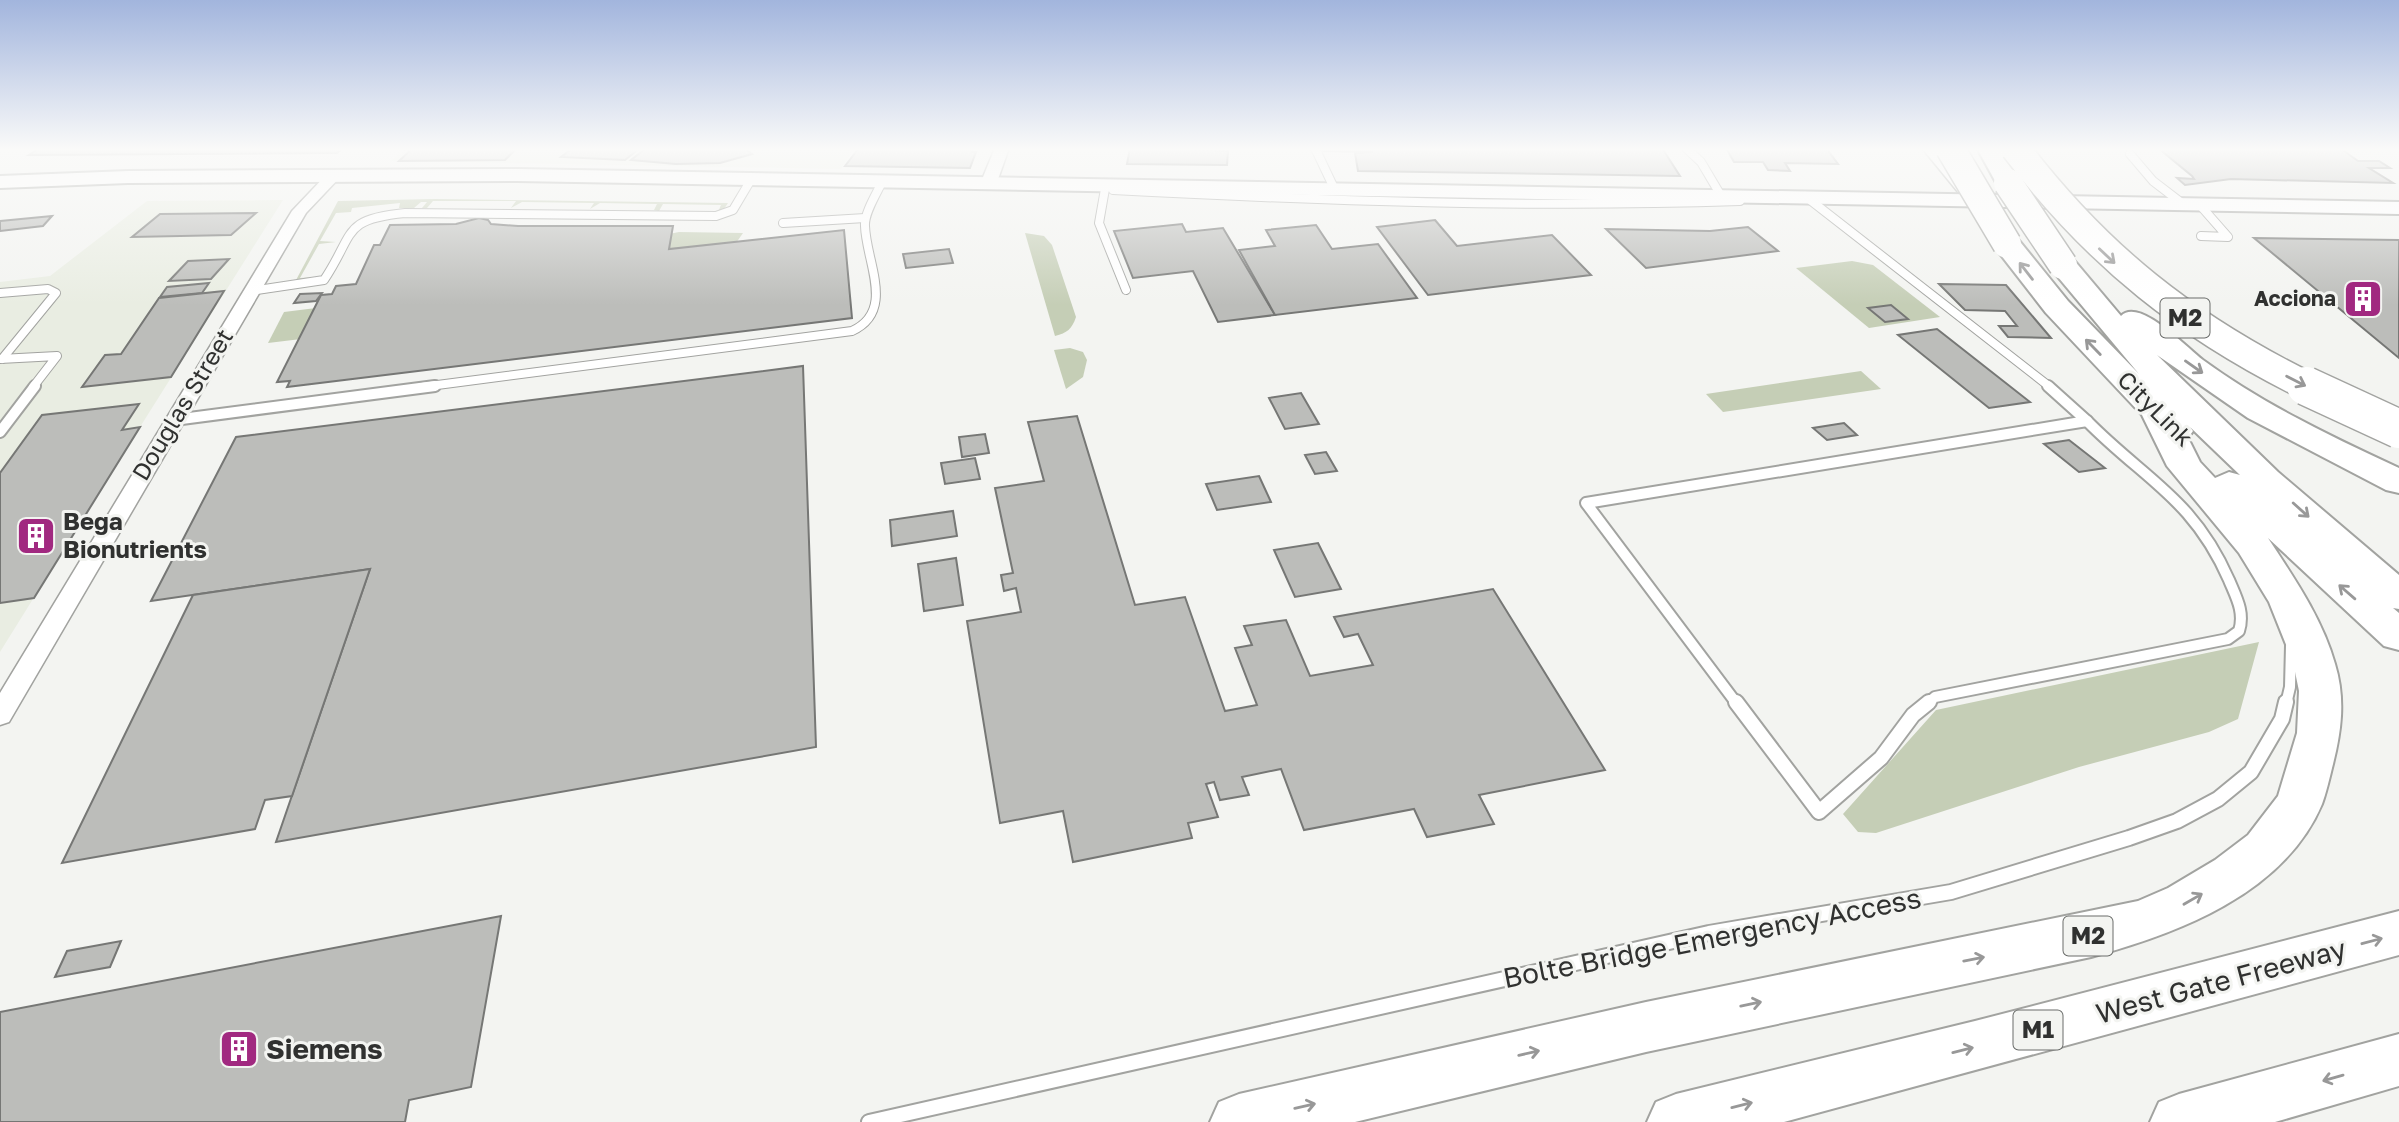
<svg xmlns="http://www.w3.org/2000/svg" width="2399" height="1122" viewBox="0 0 2399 1122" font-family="'Golos Text',sans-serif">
<rect width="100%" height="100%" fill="#f3f4f1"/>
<g fill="#e9ede2">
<polygon points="406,148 854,148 841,169 391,161"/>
<polygon points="283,200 140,427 0,652 0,282 50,276 147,201"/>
</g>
<g fill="#c5ceb6">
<polygon points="435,199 728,203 722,212 718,212 721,205 663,204 659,211 654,210 657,204 600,203 590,209 594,203 522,202 511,208 516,201 433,201 427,208 422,208 427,202 421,202 414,208 399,208 400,203 352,208 351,212 336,213 320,241 336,242 319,244 300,278 317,277 316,279 295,282 338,201"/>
<polygon points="679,232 743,233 736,243 667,251 669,234"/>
<path d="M1025,233L1044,236L1052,245L1076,317C1072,329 1067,333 1055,336Z"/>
<polygon points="1852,261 1873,265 1940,317 1869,328 1796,268"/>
<polygon points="316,308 301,339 268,343 284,312"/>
<polygon points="1070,348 1083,352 1087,360 1083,377 1066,389 1054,350"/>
<polygon points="1861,371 1881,389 1723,412 1706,394"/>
<polygon points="2259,642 2238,719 2209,732 2079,767 1876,833 1858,832 1843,814 1936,710"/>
</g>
<g fill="#bcbdba" stroke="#767775" stroke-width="2">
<polygon points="40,148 396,148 343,148 337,153 29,155"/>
<polygon points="413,148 517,148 505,160 399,161"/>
<polygon points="573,148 640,148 625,160 561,157"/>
<polygon points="646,148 744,148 752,154 720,163 676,164 631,160"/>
<polygon points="859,148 973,148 972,152 976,152 970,168 845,166"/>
<polygon points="1130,148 1228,151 1227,165 1127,164"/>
<polygon points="1322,148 1662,148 1680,176 1358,171 1355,153 1373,152 1322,151"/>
<polygon points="1726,148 1826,148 1838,164 1785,163 1790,171 1768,170 1763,162 1734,162"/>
<polygon points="2158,148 2340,148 2358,161 2379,161 2390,168 2369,168 2393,183 2231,179 2185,185 2177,178 2194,179 2192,176"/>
<polygon points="256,213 231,235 132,237 160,214"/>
<polygon points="52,216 43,226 0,231 0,221"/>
<polygon points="479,218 488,220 491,224 518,226 673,226 669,249 844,230 852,318 287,387 290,381 277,382 321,295 332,294 336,286 356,284 374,245 380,245 390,225 456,224"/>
<polygon points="1435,220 1457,246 1552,235 1591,275 1428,295 1377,227"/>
<polygon points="1182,224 1186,232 1223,228 1275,315 1218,322 1193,271 1133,278 1114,231"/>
<polygon points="1316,225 1332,249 1378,244 1417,298 1275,315 1239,250 1275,246 1266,230"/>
<polygon points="1748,227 1778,251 1646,268 1606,229 1710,231"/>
<polygon points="2254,238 2399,240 2399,358"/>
<polygon points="949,249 953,263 906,268 903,254"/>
<polygon points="229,259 211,279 169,281 188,261"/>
<polygon points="209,283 202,293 160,297 167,287"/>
<polygon points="1939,284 2006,285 2051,338 2008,337 1999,326 2017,326 2005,311 1965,310"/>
<polygon points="224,291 171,377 82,387 105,355 121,354 159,298"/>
<polygon points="322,293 316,301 294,303 300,294"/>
<polygon points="1891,305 1908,319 1885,322 1868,308"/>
<polygon points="1937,329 2030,402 1989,408 1898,335"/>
<polygon points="803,366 816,747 276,842 370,569 151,601 236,437"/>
<polygon points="1301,393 1319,424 1285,429 1269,398"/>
<polygon points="139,404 122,430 140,427 34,598 0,603 0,473 42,415"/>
<polygon points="1077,416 1135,605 1185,597 1225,711 1257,705 1235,648 1252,645 1244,626 1286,620 1310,676 1373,665 1358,634 1344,637 1334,617 1493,589 1605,770 1479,795 1494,824 1427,837 1414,809 1304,830 1281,769 1242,777 1249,795 1220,800 1214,782 1206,784 1218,817 1188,823 1192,838 1073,862 1063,811 1000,823 967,621 1021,612 1016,588 1004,591 1001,575 1013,573 995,488 1044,481 1028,422"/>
<polygon points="1844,423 1857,435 1827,440 1813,428"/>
<polygon points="985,434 989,453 962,457 959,437"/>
<polygon points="2069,440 2105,468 2079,472 2044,444"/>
<polygon points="1326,452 1337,471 1315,474 1305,455"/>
<polygon points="975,458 980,479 945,484 941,463"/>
<polygon points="1259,476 1271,502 1217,510 1206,484"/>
<polygon points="953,511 957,536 892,546 890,520"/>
<polygon points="1318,543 1341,589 1295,597 1274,550"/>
<polygon points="956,558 963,605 924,611 918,564"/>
<polygon points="370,569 292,796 265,800 255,829 62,863 193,595"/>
<polygon points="501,916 471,1087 409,1100 405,1122 0,1122 0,1012"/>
<polygon points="121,941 110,967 55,977 67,951"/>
</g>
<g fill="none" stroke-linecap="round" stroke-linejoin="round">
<g stroke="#a2a3a0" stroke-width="10">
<g id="service-far2">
<polyline points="1315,148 1334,188"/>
<polyline points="1686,148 1701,162 1720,194"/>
<polyline points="2130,154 2153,181 2183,204"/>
<polyline points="1105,189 1099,223 1126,290"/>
<path d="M1113,190C1321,201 1531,208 1740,201"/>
<polyline points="1805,196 2050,387"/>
<polyline points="2199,204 2228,237 2201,236"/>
<polyline points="783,223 865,218"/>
<path d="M251,291L324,280C355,234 341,219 405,213L716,216L733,210L752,178"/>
<polyline points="0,293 48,289 56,293 2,359"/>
<polyline points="0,359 57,356 33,387"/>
<path d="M422,387L852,331C896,311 866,262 865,226C864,213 877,193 883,180"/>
</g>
</g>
<g stroke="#a2a3a0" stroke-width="14">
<g id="service-far1">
<polyline points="2048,386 2087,421"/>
<polyline points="174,420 435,386"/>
<polyline points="0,432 35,386"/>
<polyline points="1737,704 1586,503 2087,421"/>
<path d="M1927,704L1935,697L2228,639L2239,631C2245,612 2236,597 2229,580C2193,498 2145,480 2087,421"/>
<polyline points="2286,704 2290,687 2291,646"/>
</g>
</g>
<g stroke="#a2a3a0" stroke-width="18">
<g id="service">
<polyline points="1736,702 1819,812 1881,758 1913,715 1929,702"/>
<polyline points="869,1122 1709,933 1951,892 2129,838 2177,821 2218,799 2251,772 2282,719 2286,702"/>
</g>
</g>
<g stroke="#a2a3a0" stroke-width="3">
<g id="minor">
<polygon points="995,148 1009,148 997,182 989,187 981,182"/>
<polygon points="1922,148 1937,148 1968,186 1968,192 1958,192"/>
<polygon points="334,170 342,175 306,213 9,722 0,725 0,693 292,211 329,172"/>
</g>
</g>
<g stroke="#a2a3a0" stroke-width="4">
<polygon id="tertiary" points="517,169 2399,202 2399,214 517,181 128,183 0,188 0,176 128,171"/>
</g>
<g stroke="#a2a3a0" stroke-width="4">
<g id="motorway">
<polygon points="1977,148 2001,148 2021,183 2017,188 1999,188"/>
<path d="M2007,236L2017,238L2068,301L2139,374L2053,271L2049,265L2053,259L2063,256L2073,259L2121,316C2139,297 2186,347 2203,360C2263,404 2332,437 2399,468V493L2386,490L2248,418L2157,355L2278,472L2399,575V609L2393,608L2399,613V650L2384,646L2268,538C2294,578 2322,618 2335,664C2346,700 2341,733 2332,768C2329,780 2326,793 2322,804C2284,894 2177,934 2091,957L1646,1052L1355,1122H1210L1219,1102L1239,1094L1646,1002L2138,901L2168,888L2215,860L2248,835L2278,796L2297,733L2299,691L2293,662L2269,602L2239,553L2167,466L2142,415L2046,313L1997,250L1993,244L1997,238ZM2190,427L2240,475L2229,472L2215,478L2200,462L2188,438L2193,431Z"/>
<polygon points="2399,911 2399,955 1784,1122 1647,1122 1656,1102 1676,1094 1975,1021"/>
<polygon points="2399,1034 2399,1086 2275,1122 2150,1122 2159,1102 2179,1094"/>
</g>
</g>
<use href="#service-far2" stroke="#fff" stroke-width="8"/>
<use href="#service-far1" stroke="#fff" stroke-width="10"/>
<use href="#service" stroke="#fff" stroke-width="14"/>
<use href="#minor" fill="#fff" fill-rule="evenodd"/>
<use href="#tertiary" fill="#fff" fill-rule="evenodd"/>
<use href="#motorway" fill="#fff" fill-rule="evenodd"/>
<g stroke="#a2a3a0" stroke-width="31" stroke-linecap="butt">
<g id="motorway-bridge-far1">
<polyline points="1950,148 2007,244"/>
<path d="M2015,148C2098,257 2187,327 2309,387"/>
<polyline points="2008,183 2063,265"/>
</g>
</g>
<g stroke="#a2a3a0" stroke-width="41" stroke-linecap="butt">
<polyline id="motorway-bridge" points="2306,386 2399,429"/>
</g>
<use href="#motorway-bridge-far1" stroke="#fff" stroke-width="28"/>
<use href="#motorway-bridge" stroke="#fff" stroke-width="38"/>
</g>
<defs><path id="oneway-shaft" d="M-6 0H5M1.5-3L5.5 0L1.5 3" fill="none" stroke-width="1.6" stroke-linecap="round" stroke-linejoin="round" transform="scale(1.75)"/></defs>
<g stroke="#989898">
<use href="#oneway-shaft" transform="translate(2107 256) rotate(43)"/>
<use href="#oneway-shaft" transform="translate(2026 271) rotate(-128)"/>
<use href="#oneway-shaft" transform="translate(2093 347) rotate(-134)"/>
<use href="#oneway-shaft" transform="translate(2194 367) rotate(35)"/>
<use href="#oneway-shaft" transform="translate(2296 381) rotate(27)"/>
<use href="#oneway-shaft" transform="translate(2301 510) rotate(42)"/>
<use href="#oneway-shaft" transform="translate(2347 592) rotate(-139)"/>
<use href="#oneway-shaft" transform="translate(2193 899) rotate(-30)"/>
<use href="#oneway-shaft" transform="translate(2372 941) rotate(-15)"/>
<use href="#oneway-shaft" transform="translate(1974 959) rotate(-11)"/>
<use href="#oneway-shaft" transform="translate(1751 1004) rotate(-12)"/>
<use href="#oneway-shaft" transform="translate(1963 1050) rotate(-14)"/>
<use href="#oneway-shaft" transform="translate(1529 1053) rotate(-13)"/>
<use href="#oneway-shaft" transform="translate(2333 1078) rotate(164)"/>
<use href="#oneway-shaft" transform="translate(1742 1105) rotate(-14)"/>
<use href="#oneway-shaft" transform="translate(1305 1106) rotate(-13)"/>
</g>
<linearGradient id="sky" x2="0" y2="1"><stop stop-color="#a2b5dd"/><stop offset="0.49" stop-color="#fafaf9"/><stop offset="1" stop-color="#fafaf9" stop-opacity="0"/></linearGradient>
<rect width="2399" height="305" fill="url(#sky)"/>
<defs>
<g id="building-square" transform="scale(2.0125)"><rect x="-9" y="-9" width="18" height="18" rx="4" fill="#a12980" stroke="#f3f4f1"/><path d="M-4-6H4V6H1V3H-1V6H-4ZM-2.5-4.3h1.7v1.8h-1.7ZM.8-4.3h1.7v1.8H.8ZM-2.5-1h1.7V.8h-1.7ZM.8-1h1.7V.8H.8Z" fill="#fff"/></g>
</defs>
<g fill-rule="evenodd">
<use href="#building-square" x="2363" y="299"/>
<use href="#building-square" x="36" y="536"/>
<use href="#building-square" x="239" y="1049"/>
</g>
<g text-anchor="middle" stroke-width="6" stroke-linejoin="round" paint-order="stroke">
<g font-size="21" font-weight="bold" fill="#303130" stroke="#f3f4f1" text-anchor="end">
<text x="2336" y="306">Acciona</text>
</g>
<g fill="#f3f4f1" stroke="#6a6c6a" stroke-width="2">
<rect x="2160.5" y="298.5" width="49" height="39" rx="5"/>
<rect x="2063.5" y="916.5" width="49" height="39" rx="5"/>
<rect x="2013.5" y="1010.5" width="49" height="39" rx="5"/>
</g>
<g font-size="23" font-weight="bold" fill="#303130">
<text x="2185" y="326">M2</text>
<text x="2088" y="944">M2</text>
<text x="2038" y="1038">M1</text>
</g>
<g font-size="24" fill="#303130" stroke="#f3f4f1">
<text transform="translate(183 405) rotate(-59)" y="8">Douglas Street</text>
<text transform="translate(2155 409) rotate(45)" y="8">CityLink</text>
</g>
<g font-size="24" font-weight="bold" fill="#303130" stroke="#f3f4f1" text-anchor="start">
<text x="63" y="530">Bega<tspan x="63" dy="28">Bionutrients</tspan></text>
</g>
<g font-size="28" fill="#303130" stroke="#f3f4f1">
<text transform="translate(1712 938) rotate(-11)" y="10">Bolte Bridge Emergency Access</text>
<text transform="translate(2221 981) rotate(-15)" y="10">West Gate Freeway</text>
</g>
<g font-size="28" font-weight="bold" fill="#303130" stroke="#f3f4f1" text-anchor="start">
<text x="266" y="1059">Siemens</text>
</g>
</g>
</svg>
